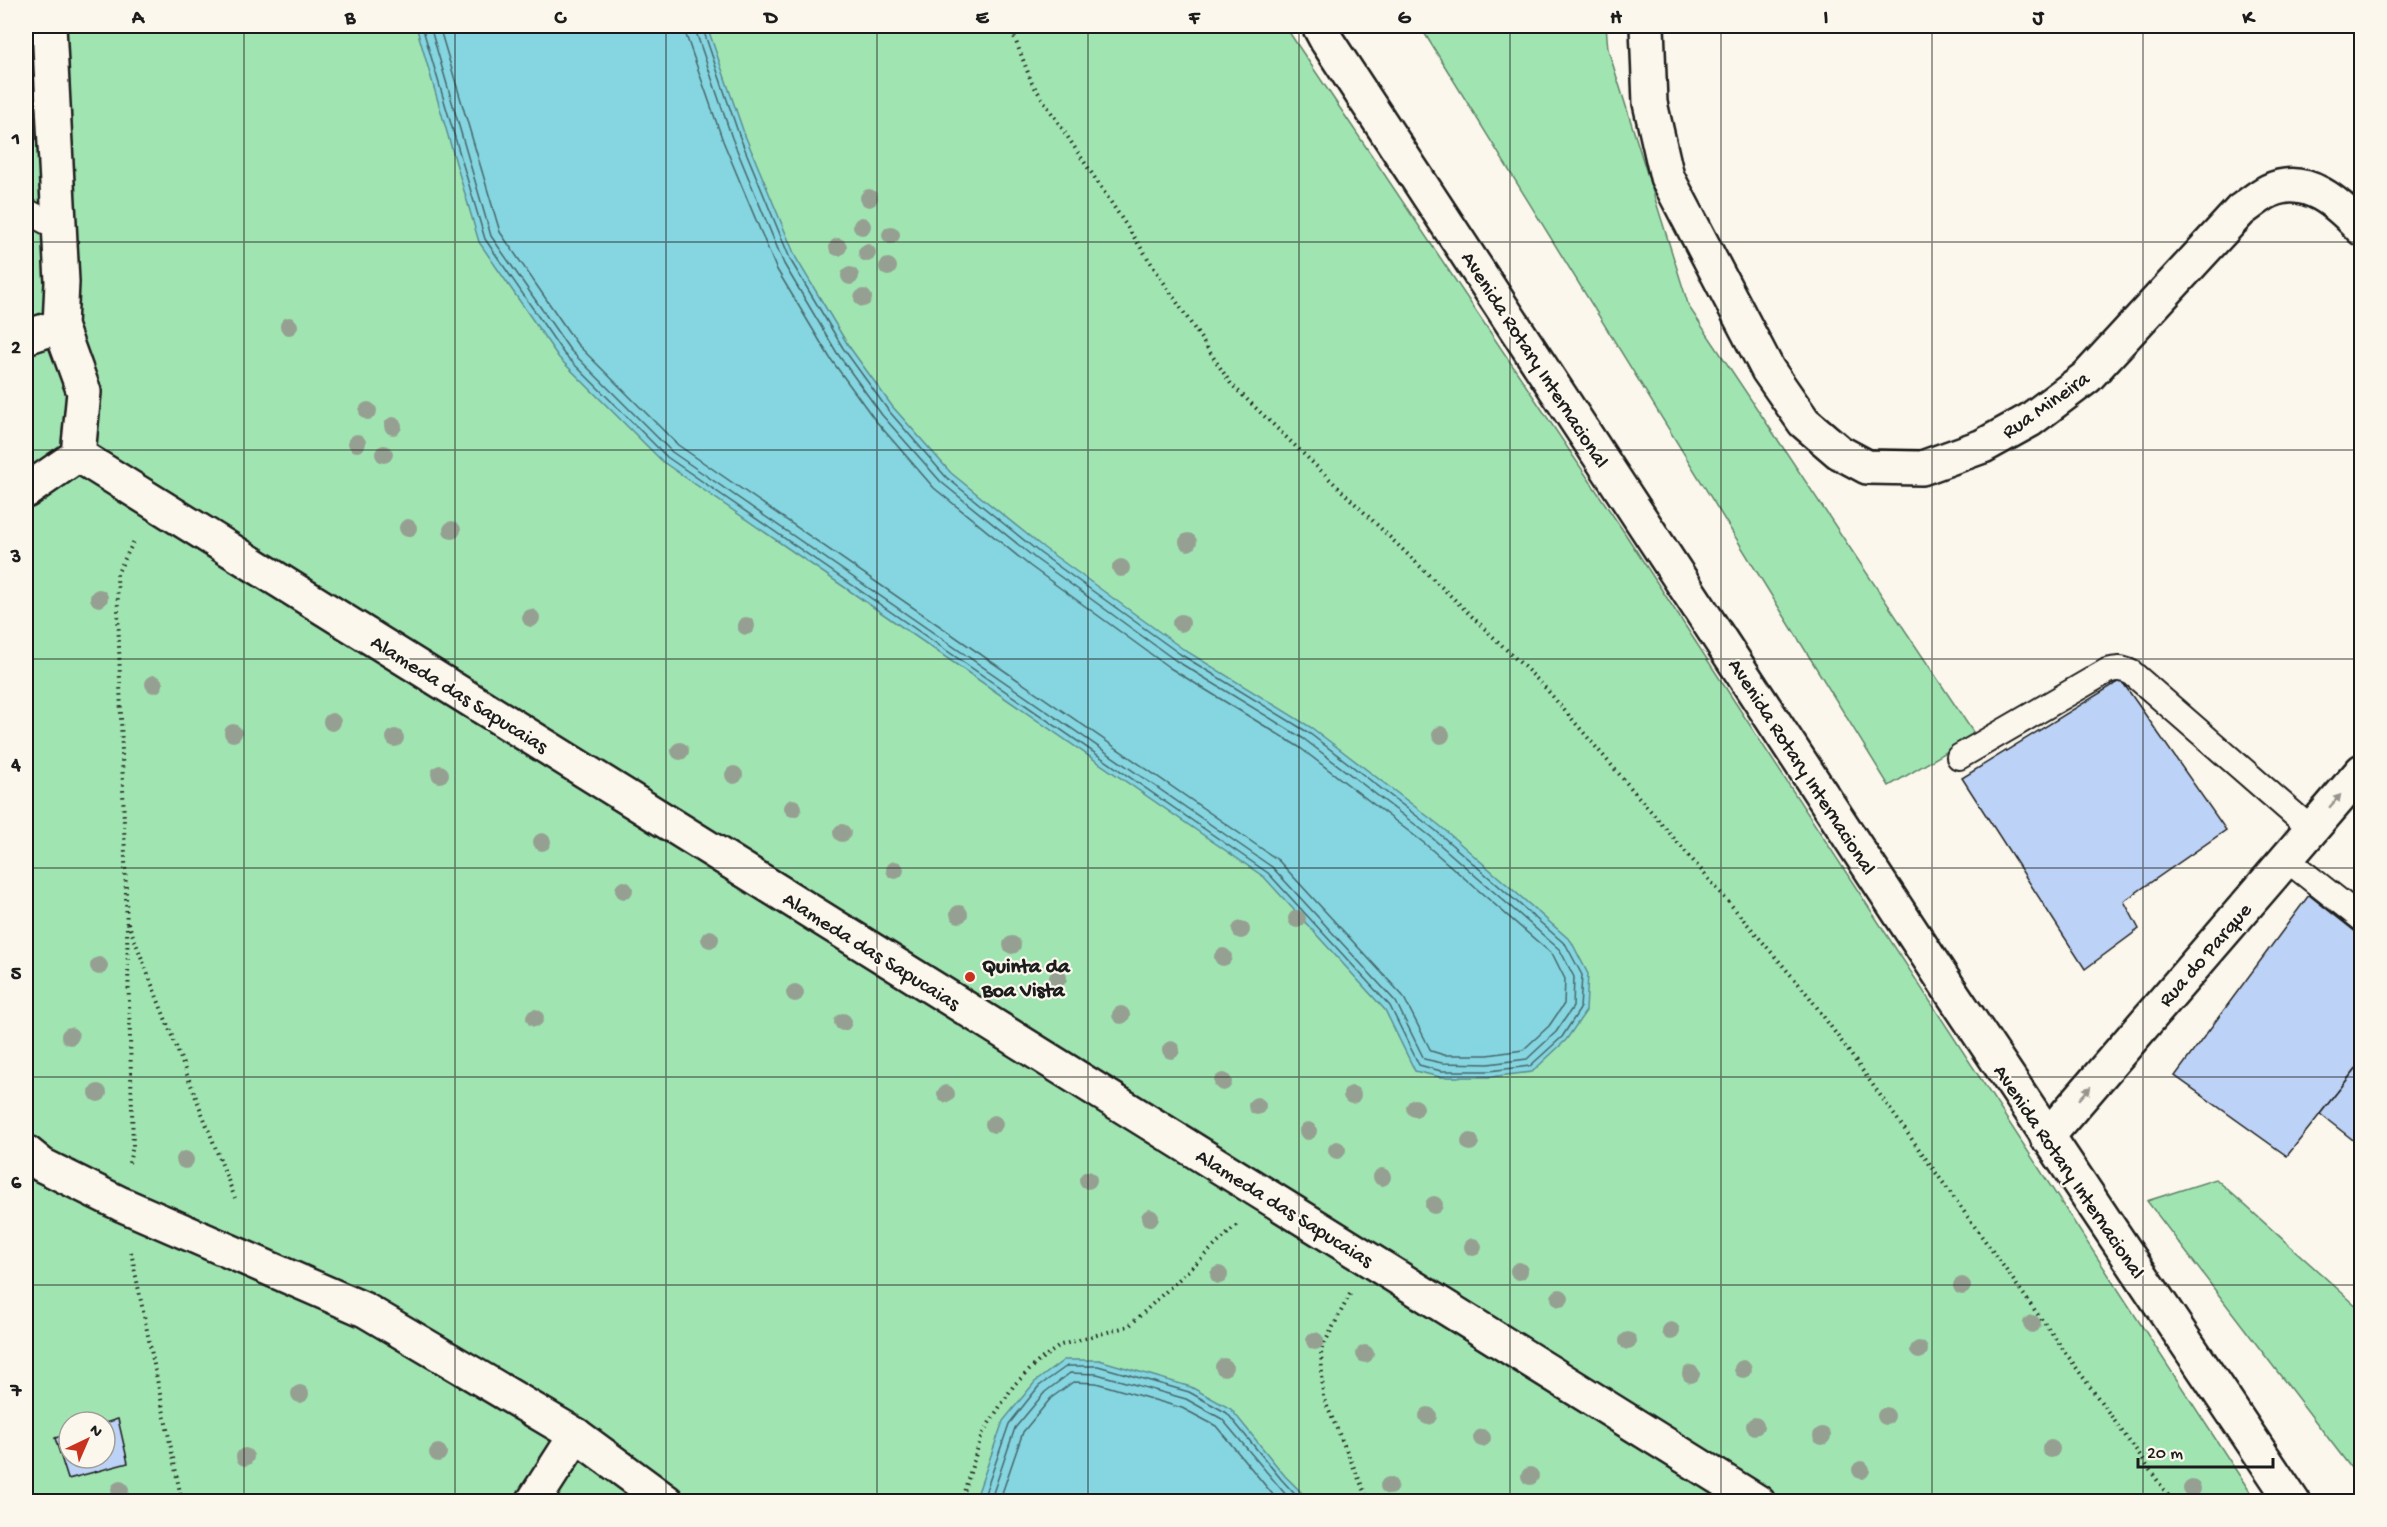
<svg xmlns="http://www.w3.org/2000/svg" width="2387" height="1527" viewBox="0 0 2387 1527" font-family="'Gochi Hand',sans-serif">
<rect width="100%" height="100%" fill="#fbf7ec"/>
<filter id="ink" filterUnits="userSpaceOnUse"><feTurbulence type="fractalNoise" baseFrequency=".0167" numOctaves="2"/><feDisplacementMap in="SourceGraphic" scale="12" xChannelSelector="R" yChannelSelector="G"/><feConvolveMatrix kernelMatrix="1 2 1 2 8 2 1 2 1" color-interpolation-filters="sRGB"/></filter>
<g filter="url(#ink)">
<g fill="#a0e5b1" stroke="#5e8066" stroke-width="1.5" fill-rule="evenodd">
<path d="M26,26H1285L1624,532L2256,1501H26ZM69,1422H105V1458H69Z"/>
<polygon points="1420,26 1606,26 1608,49 1689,307 1975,735 1889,786"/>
<polygon points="2216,1179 2361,1310 2361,1481 2147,1201"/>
</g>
<g fill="#85d6e0" stroke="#5b8c92" stroke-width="1.5">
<polygon points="416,26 707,26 744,133 796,258 848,345 892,406 951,473 1044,548 1183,649 1312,728 1439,825 1571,941 1588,974 1586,1011 1566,1040 1532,1072 1489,1077 1440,1077 1415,1071 1385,1010 1264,877 663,462 559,358 479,242"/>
<polygon points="1064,1360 1099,1360 1191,1387 1231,1409 1285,1476 1310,1501 975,1501 1003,1421 1035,1382"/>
</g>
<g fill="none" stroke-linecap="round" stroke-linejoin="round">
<g stroke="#46666a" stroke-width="1.5">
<polyline points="422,26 485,239 564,354 667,457 1268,873 1390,1006 1419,1065 1441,1071 1489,1071 1530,1066 1562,1037 1580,1009 1582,975 1566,945 1435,830 1309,733 1180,654 1040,553 946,477 888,410 843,348 791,261 739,135 702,26"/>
<polyline points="430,26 491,236 570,350 672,452 1272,867 1396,1002 1424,1059 1442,1063 1488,1064 1527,1059 1556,1032 1573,1007 1574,977 1560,950 1430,836 1304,739 1175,660 1036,559 941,482 882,415 837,353 784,264 732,138 694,26"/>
<polyline points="439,26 500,232 577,344 678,445 1278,860 1403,996 1431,1051 1444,1055 1488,1055 1523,1050 1549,1026 1564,1004 1565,979 1553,955 1424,843 1299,747 1170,668 1030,566 934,488 875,420 830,358 776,268 723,141 686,35 685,26"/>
<polyline points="982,1502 1009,1424 1039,1386 1067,1366 1098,1366 1189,1392 1227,1413 1281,1479 1302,1502"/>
<polyline points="990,1502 1015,1428 1045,1392 1070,1373 1097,1374 1186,1399 1222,1419 1292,1502"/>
<polyline points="999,1502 1023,1432 1051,1398 1073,1382 1096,1383 1182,1408 1216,1426 1279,1502"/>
</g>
</g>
<g fill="#bcd2f6" stroke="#1c1c1c" stroke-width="1.5">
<polygon points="2121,680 2226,830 2124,901 2139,929 2085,969 1962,778"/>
<polygon points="2309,895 2362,937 2362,1061 2287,1156 2175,1076"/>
<polygon points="2362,1061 2362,1147 2320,1114"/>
<polygon points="118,1419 128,1463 68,1479 55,1438 69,1434 69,1458 105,1458 105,1423"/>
</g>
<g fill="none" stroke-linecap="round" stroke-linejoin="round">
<g stroke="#1c1c1c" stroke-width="28">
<g id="lane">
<polyline points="26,211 59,228"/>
<path d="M1959,757L2107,671C2117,668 2122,668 2132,673L2311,829"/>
<polyline points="2286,859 2362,919"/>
</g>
</g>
<g stroke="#1c1c1c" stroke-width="38">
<g id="street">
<path d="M1647,26L1650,103L1667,177L1768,370L1804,422L1839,452L1867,467L1922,468L1983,446L2030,420L2087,377L2241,210C2250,204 2259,196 2269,191C2306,173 2339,204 2362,229"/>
<polyline points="26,337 60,326"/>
<polyline points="78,455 1758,1502"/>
<polyline points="26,491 78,455 84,392 60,326 62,282 49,26"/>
<polyline points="2047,1137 2362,771"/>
<polyline points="26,1152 42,1165 121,1204 365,1310 576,1435 667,1502"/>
<polyline points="533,1502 576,1435"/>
</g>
</g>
<g stroke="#1c1c1c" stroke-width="38">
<polyline id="secondary" points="1319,26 1327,41 1950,990 2293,1502"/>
</g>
<g stroke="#1c1c1c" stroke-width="4" stroke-dasharray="1.5 4.5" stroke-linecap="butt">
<polyline points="1010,26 1032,83 1231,384 1542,684 1808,995 2173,1502"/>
<polyline points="128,923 235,1198"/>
<polyline points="129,1163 133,1146 117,574 135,539"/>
<polyline points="131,1252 182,1502"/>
<polyline points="1350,1294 1321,1350 1323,1397 1369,1502"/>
<polyline points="961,1502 982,1434 1014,1385 1041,1359 1061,1345 1129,1326 1238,1224"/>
</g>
<use href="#lane" stroke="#fbf7ec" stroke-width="24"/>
<use href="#street" stroke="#fbf7ec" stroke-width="33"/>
<use href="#secondary" stroke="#fbf7ec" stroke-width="33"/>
</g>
<g fill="#96a092">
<circle cx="869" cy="198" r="9"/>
<circle cx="862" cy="226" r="9"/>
<circle cx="891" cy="235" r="9"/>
<circle cx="838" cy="247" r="9"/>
<circle cx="867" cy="253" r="9"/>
<circle cx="888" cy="267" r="9"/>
<circle cx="850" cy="276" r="9"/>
<circle cx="863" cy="298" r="9"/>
<circle cx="289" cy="326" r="9"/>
<circle cx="368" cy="411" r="9"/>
<circle cx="393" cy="426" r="9"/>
<circle cx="357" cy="443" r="9"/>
<circle cx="384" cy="454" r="9"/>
<circle cx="408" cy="528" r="9"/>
<circle cx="452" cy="530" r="9"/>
<circle cx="1188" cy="542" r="9"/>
<circle cx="1121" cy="568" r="9"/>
<circle cx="99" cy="598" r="9"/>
<circle cx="531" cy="618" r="9"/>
<circle cx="1181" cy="623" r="9"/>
<circle cx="746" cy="626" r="9"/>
<circle cx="154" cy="684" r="9"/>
<circle cx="332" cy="722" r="9"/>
<circle cx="233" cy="733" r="9"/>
<circle cx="1441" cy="735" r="9"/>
<circle cx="395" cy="738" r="9"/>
<circle cx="680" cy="751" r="9"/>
<circle cx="440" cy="774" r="9"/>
<circle cx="734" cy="775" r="9"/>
<circle cx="793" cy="808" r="9"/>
<circle cx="842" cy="833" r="9"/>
<circle cx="542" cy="842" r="9"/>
<circle cx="895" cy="870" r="9"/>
<circle cx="624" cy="890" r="9"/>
<circle cx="959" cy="914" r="9"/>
<circle cx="1297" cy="919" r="9"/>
<circle cx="1241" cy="930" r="9"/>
<circle cx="710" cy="939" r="9"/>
<circle cx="1012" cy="945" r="9"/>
<circle cx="1223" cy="957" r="9"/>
<circle cx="99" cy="966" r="9"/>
<circle cx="1058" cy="978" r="9"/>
<circle cx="795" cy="993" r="9"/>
<circle cx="1121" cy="1015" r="9"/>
<circle cx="535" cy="1018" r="9"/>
<circle cx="843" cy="1022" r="9"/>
<circle cx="70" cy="1036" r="9"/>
<circle cx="1171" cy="1050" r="9"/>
<circle cx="1223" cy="1082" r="9"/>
<circle cx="98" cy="1093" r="9"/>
<circle cx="946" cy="1094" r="9"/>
<circle cx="1352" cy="1095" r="9"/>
<circle cx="1257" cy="1106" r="9"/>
<circle cx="1415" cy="1108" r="9"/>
<circle cx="994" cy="1124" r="9"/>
<circle cx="1308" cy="1131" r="9"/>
<circle cx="1470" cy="1142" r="9"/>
<circle cx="1337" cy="1150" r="9"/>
<circle cx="185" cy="1160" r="9"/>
<circle cx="1382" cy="1177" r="9"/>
<circle cx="1088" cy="1180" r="9"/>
<circle cx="1434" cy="1205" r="9"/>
<circle cx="1150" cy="1218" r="9"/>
<circle cx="1473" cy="1247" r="9"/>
<circle cx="1519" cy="1271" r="9"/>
<circle cx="1219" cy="1275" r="9"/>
<circle cx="1962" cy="1286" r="9"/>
<circle cx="1560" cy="1298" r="9"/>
<circle cx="2032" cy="1324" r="9"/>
<circle cx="1671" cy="1331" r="9"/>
<circle cx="1315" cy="1341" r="9"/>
<circle cx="1628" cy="1341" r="9"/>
<circle cx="1919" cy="1350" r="9"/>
<circle cx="1365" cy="1354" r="9"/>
<circle cx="1224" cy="1367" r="9"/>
<circle cx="1743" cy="1369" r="9"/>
<circle cx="1691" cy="1374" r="9"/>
<circle cx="300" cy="1394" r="9"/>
<circle cx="1428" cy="1416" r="9"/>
<circle cx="1886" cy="1416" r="9"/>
<circle cx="1755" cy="1426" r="9"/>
<circle cx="1822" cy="1436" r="9"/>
<circle cx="1482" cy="1438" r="9"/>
<circle cx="2051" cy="1449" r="9"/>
<circle cx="438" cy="1453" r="9"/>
<circle cx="245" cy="1457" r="9"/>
<circle cx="1861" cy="1470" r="9"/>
<circle cx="1530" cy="1476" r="9"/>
<circle cx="1389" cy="1486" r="9"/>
<circle cx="2192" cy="1489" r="9"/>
<circle cx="120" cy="1490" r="9"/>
</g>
<defs><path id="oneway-solid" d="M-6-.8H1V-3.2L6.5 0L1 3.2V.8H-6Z" transform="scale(1.5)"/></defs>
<g fill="#97948e">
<use href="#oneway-solid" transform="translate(2335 801) rotate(-49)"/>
<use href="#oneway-solid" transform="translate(2085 1093) rotate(-49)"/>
</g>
</g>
<path fill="none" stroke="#1c1c1c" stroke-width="1.5" stroke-opacity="0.55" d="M244,26V1502M455,26V1502M666,26V1502M877,26V1502M1088,26V1502M1299,26V1502M1510,26V1502M1721,26V1502M1932,26V1502M2143,26V1502M26,242H2362M26,450H2362M26,659H2362M26,868H2362M26,1077H2362M26,1285H2362"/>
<circle fill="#c8321e" stroke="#fbf7ec" stroke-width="2" cx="970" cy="977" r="6"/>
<g text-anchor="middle" stroke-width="4.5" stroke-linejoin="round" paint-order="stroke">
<g font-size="21" fill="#1c1c1c" stroke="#fbf7ec">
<text transform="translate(1536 359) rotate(57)" y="7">Avenida Rotary Internacional</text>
<text transform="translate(2045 404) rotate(-35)" y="7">Rua Mineira</text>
<text transform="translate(460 693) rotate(32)" y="7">Alameda das Sapucaias</text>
<text transform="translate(1803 766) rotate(57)" y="7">Avenida Rotary Internacional</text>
<text transform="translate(872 950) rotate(32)" y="7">Alameda das Sapucaias</text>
<text transform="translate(2204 954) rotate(-49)" y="7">Rua do Parque</text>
<text transform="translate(2070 1171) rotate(56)" y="7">Avenida Rotary Internacional</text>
<text transform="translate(1285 1207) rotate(32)" y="7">Alameda das Sapucaias</text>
</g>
<g font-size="21" font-weight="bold" fill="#1c1c1c" stroke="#fbf7ec" text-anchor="start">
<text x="982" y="972">Quinta da<tspan x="982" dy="24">Boa Vista</tspan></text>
</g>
</g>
<rect width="2387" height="1527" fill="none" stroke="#fbf7ec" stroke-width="66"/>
<g transform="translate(87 1440) rotate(44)"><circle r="28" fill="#fbf7ec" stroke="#a29f99" stroke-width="1.5"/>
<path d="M0-4.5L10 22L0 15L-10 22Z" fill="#c8321e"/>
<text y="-9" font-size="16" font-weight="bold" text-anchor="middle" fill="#1c1c1c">N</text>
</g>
<path d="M2138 1458v9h135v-9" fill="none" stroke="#1c1c1c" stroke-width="3"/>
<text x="2147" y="1458" font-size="18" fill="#1c1c1c" stroke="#fbf7ec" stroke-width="4.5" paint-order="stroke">20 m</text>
<rect x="33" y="33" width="2321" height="1461" fill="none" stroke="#1c1c1c" stroke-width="2"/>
<g font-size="20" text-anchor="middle" font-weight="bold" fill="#1c1c1c">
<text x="138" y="23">A</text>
<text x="350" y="23">B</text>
<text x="560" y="23">C</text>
<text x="771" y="23">D</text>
<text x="982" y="23">E</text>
<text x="1194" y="23">F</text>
<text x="1404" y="23">G</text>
<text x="1616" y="23">H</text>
<text x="1826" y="23">I</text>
<text x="2038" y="23">J</text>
<text x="2248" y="23">K</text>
<text x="16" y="144">1</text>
<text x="16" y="353">2</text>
<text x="16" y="562">3</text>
<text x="16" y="770">4</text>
<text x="16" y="979">5</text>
<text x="16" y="1188">6</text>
<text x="16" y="1396">7</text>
</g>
</svg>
